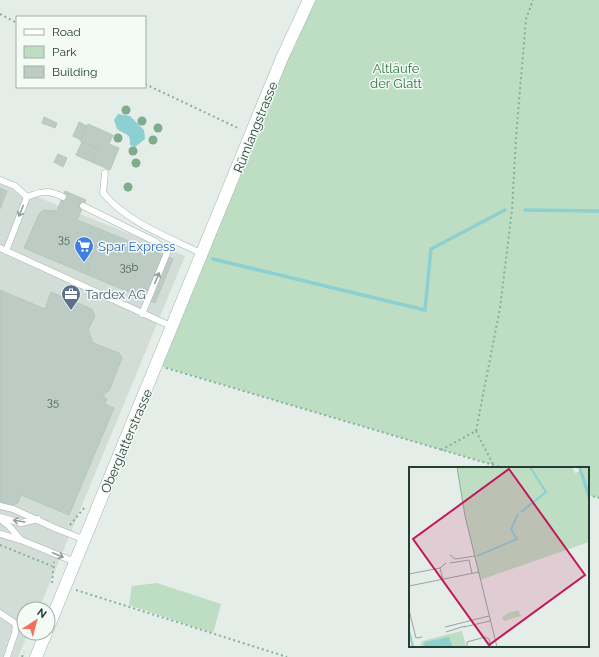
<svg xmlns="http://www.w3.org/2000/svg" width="599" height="657" viewBox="0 0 599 657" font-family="Raleway,sans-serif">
<rect width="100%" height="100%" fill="#e4ede8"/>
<polygon fill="#d2ddd7" points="0,182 185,256 39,609 24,609 24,633 28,633 18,657 0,657"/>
<g fill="#bddec2">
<polygon points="309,0 599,0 599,498 588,495 588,468 503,468 157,365"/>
<polygon points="157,583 221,604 213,633 129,605 132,586"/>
</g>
<path fill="#8cd0d2" d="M118,114L130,116L144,130L145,139L135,147L130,145C131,133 127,136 117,129L114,120Z"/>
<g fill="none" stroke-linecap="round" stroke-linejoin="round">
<g stroke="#8cd0d2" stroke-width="3.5">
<polyline points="525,210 599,211"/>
<polyline points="213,259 425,310 431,249 505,210"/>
</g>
</g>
<g fill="#bccbc3" stroke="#b6c7be">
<polygon points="44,117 57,123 55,128 42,123"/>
<polygon points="79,122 87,126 81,140 73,136"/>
<polygon points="88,124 113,135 109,144 119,148 110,170 92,162 98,149 80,141"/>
<polygon points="82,142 98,149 92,162 76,155"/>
<polygon points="58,154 67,158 63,167 54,162"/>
<polygon points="0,188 7,191 0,209"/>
<polygon points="65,191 86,200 77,220 102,230 86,274 24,248 39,214 44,210 57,211"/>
<polygon points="102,230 173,259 155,303 86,274"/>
<polygon points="0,290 45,309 51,292 92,309 95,316 88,330 93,343 119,353 122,358 109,391 105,393 103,397 107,399 105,404 114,408 69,515 21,495 18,503 10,506 0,501"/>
</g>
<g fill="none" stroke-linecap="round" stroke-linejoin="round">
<g stroke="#a6b5ae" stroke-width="7">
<g id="service">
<path d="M105,173L103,193C128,223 168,237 203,254"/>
<polyline points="0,180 15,186 27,197"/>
<polyline points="83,206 156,242 167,253 142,314"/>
<polyline points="0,248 173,327"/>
<path d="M6,251L27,197C41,191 49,190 63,197"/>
<polyline points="0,506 13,509 57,529 85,540"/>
<polyline points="0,517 21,523 38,519"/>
<polyline points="0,519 9,526 21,540"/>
<polyline points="0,534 21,540 75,562"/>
<polyline points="0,613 16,624 15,633 7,657"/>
</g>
</g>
<g stroke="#a6b5ae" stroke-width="13">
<g id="tertiary">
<polyline points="48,628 282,58 309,0"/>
<polyline points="36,657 46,633"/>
</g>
</g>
<g stroke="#84b19e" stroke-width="2" stroke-dasharray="2 3" stroke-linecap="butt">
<polyline points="0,14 17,23"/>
<polyline points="145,84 240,129"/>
<polyline points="166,368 503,468"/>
<polyline points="476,431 493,464"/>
<polyline points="441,450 476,431 500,308 512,210 516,137 526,19 533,0"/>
<polyline points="588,495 599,498"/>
<polyline points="70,525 84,508"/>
<polyline points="0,545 52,566"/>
<polyline points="52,583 54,562"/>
<polyline points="76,590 287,657"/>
<polyline points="22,657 24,652"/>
</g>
<use href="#service" stroke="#fff" stroke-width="6"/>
<use href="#tertiary" stroke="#fff" stroke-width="12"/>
</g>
<g fill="#7fac8c">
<circle cx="126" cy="110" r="4.5"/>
<circle cx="142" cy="121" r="4.5"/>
<circle cx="158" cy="128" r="4.5"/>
<circle cx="118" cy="138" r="4.5"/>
<circle cx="153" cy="140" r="4.5"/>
<circle cx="133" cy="151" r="4.5"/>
<circle cx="136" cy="163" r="4.5"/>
<circle cx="128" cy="187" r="4.5"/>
</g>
<defs><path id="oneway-shaft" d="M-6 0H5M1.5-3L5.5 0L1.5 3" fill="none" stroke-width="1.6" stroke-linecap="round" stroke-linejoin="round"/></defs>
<g stroke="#919f9a">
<use href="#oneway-shaft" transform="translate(21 211) rotate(112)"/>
<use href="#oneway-shaft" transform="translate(157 278) rotate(-67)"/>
<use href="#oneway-shaft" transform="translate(19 521) rotate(-171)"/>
<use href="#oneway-shaft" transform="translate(58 555) rotate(23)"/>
</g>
<defs>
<g id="supermarket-pin" transform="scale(1)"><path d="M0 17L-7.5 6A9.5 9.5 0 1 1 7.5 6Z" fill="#3f7fe0" stroke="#f4faf6"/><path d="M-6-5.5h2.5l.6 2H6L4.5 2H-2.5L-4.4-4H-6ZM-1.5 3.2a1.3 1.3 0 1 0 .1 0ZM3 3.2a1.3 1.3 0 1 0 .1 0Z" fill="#fff"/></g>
<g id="office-pin" transform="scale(1)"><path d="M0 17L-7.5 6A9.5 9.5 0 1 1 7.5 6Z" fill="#5c6f8a" stroke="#f4faf6"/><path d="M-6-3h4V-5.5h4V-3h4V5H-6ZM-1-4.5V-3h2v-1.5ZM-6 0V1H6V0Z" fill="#fff"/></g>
</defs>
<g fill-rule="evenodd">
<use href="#supermarket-pin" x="84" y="246"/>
<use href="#office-pin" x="71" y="294"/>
</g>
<g text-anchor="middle" stroke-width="3" stroke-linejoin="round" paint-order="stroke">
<g font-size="11" fill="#496258">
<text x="64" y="243">35</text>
<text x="129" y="271">35b</text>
<text x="53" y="406">35</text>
</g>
<g font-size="13" fill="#2c7740" stroke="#f4faf6">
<text x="396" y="73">Altläufe<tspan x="396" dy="15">der Glatt</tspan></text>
</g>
<g font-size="13" fill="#233f34" stroke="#f4faf6">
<text transform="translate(255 127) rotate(-68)" y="5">Rümlangstrasse</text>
<text transform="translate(126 441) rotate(-67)" y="5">Oberglatterstrasse</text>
</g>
<g font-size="13" fill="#366cbe" stroke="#f4faf6" text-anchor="start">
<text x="98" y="251">Spar Express</text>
</g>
<g font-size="13" fill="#4e5e75" stroke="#f4faf6" text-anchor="start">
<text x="85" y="299">Tardex AG</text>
</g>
</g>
<g transform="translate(409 467)">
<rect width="180" height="180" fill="#e4ede8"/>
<path d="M48,0H163L166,6L171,4L170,0H180V75L71,113L56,49ZM109,143L112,149L95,154L93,151L97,147ZM53,164L57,180H11L13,174Z" fill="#bddec2"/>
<path d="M169,0H172L180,24V35ZM40,170L44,180H14L16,175Z" fill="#8cd0d2"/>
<path fill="none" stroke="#8cd0d2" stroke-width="2" d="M112,45L137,25L121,0M68,89L108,72L102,62L109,47M0,163L4,180"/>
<path fill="none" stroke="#97a7a0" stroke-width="1" d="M48,0L56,49L88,180M41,88L46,92L66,89M41,96L60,93L63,106M0,107L31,101M34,112L31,101L37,96M0,119L70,105M0,143L7,171L13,170M36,160L80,149M55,160L81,154M37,165L56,159M58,180V175L76,170L80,172L82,180"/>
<path fill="#c2185b" fill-opacity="0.15" stroke="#c2185b" stroke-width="2" d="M100,2L176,108L80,178L4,72Z"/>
<rect width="180" height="180" fill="none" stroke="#233f34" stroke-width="2"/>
</g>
<rect x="16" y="16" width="130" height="72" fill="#f4faf6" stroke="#a0afa8"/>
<rect x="24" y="29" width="20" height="6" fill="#ffffff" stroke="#a0afa8"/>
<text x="52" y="36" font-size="12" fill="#233f34">Road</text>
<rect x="24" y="46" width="20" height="12" fill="#bddec2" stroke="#a0afa8"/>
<text x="52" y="56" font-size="12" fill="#233f34">Park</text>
<rect x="24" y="66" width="20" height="12" fill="#bccbc3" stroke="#a0afa8"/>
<text x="52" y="76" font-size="12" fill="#233f34">Building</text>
<g transform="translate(36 621) rotate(36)"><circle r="19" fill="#f4faf6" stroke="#a0afa8"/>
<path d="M0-3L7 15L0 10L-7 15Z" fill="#f3705c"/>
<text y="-6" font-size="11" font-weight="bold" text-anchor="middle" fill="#233f34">N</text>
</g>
</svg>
